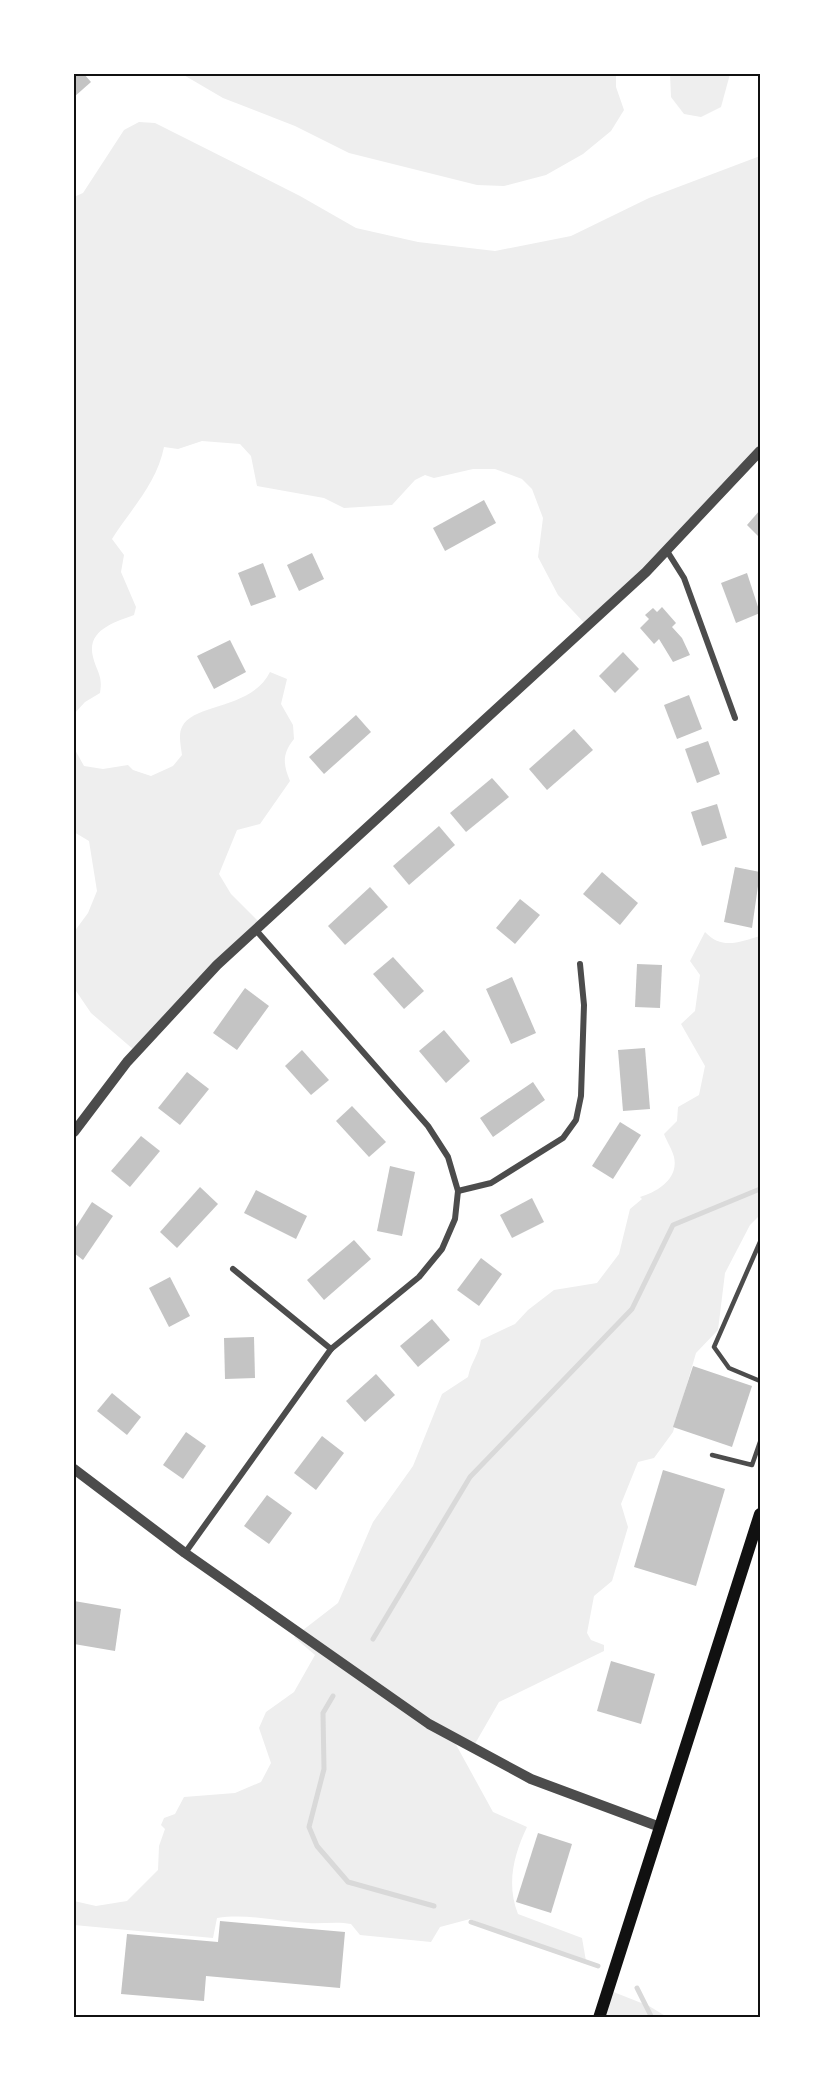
<svg xmlns="http://www.w3.org/2000/svg" width="834" height="2091" viewBox="0 0 834 2091" font-family="'Noto Sans',sans-serif">
<rect width="100%" height="100%" fill="#fff"/>
<g fill="#eee">
<polygon points="182,74 616,74 616,87 624,110 611,131 583,154 546,175 504,186 477,185 349,153 295,126 223,98"/>
<polygon points="670,74 730,74 721,107 701,117 684,114 671,97"/>
<path d="M139,122L155,123L300,196L356,228L418,242L495,251L571,236L649,198L760,156V453L588,627L558,595L538,557L543,518L532,489L522,479L495,469H473L434,478L425,475L415,480L392,505L344,508L324,498L257,486L251,456L240,444L202,441L178,449L164,447C157,483 131,509 112,539L124,555L121,572L136,607L134,615C115,622 86,630 93,657C97,673 103,675 100,693L85,702L74,714V197L83,193L124,130Z"/>
<path d="M270,672L287,679L281,704L293,725L294,739C282,754 283,764 290,781L260,824L237,830L219,874L231,894L261,924L134,1050L91,1013L74,988V932L88,913L97,891L89,841L74,832V748L84,766L103,769L128,765L133,770L151,776L173,766L182,755C181,747 178,734 182,727C193,703 251,710 270,672Z"/>
<path d="M705,932C722,950 739,942 760,936V1215L750,1225L725,1273L718,1330L696,1353L673,1432L654,1458L638,1462L621,1504L628,1527L612,1581L594,1596L587,1633L591,1640L604,1645V1651L499,1702L472,1749L454,1741L493,1812L527,1827C514,1854 506,1884 518,1914L582,1938L586,1961L527,1942L470,1919L440,1927L431,1942L360,1935L351,1924C337,1921 323,1924 308,1923C277,1922 249,1913 217,1918L213,1938L74,1925V1901L96,1906L127,1901L158,1870L159,1846L165,1829L161,1825L164,1818L175,1814L184,1797L235,1793L261,1782L271,1763L259,1728L266,1712L294,1692L315,1655L294,1637L338,1603L373,1522L413,1466L442,1394L468,1377C471,1362 479,1354 481,1340L515,1324L528,1310L554,1290L597,1283L619,1254L630,1209L642,1199L640,1197C657,1192 679,1179 674,1157C672,1149 667,1142 664,1134L677,1121L678,1107L699,1095L705,1066L681,1024L695,1011L700,975L690,961Z"/>
<polygon points="611,1991 649,2006 667,2017 601,2018"/>
</g>
<g fill="none" stroke-linecap="round" stroke-linejoin="round">
<g stroke="#d9d9d9" stroke-width="5">
<polyline points="373,1639 470,1477 632,1309 673,1225 760,1189"/>
<polyline points="333,1696 323,1713 324,1769 309,1827 317,1846 348,1882 434,1906"/>
<polyline points="471,1922 598,1966"/>
<polyline points="637,1988 652,2018"/>
</g>
</g>
<g fill="#c4c4c4">
<polygon points="74,74 84,74 91,82 74,97"/>
<polygon points="484,500 496,523 445,551 433,528"/>
<polygon points="760,510 760,538 747,525"/>
<polygon points="312,553 324,579 299,591 287,565"/>
<polygon points="263,563 276,597 251,606 238,573"/>
<polygon points="747,573 760,613 736,623 721,583"/>
<polygon points="662,607 676,623 672,627 682,638 690,655 673,662 659,639 654,644 640,628 649,619 645,615 653,608 657,612"/>
<polygon points="230,640 246,672 214,689 197,656"/>
<polygon points="623,652 639,669 615,693 599,676"/>
<polygon points="689,695 702,729 677,739 664,705"/>
<polygon points="356,715 371,732 324,774 309,757"/>
<polygon points="574,729 593,750 547,790 529,769"/>
<polygon points="708,741 720,774 697,783 685,749"/>
<polygon points="492,778 509,797 466,832 450,813"/>
<polygon points="717,804 727,838 702,846 691,812"/>
<polygon points="439,826 455,845 409,885 393,866"/>
<polygon points="735,867 760,872 752,928 724,922"/>
<polygon points="602,872 638,903 620,925 583,894"/>
<polygon points="370,887 388,907 345,945 328,926"/>
<polygon points="520,899 540,915 515,944 496,928"/>
<polygon points="393,957 424,991 404,1009 373,974"/>
<polygon points="637,964 662,965 660,1008 635,1007"/>
<polygon points="512,977 536,1033 511,1044 486,989"/>
<polygon points="245,988 269,1006 237,1050 213,1033"/>
<polygon points="444,1030 470,1061 446,1083 419,1051"/>
<polygon points="645,1048 650,1109 623,1111 618,1050"/>
<polygon points="302,1050 329,1080 311,1095 285,1066"/>
<polygon points="187,1072 209,1089 180,1125 158,1108"/>
<polygon points="533,1082 545,1100 493,1137 480,1118"/>
<polygon points="352,1106 386,1142 369,1157 336,1121"/>
<polygon points="620,1122 641,1135 613,1179 592,1166"/>
<polygon points="141,1136 160,1151 130,1187 111,1171"/>
<polygon points="390,1166 415,1172 402,1236 377,1231"/>
<polygon points="200,1187 218,1204 177,1248 160,1232"/>
<polygon points="256,1190 307,1216 296,1239 244,1213"/>
<polygon points="532,1198 544,1222 512,1238 500,1215"/>
<polygon points="92,1202 113,1216 83,1260 74,1253 74,1230"/>
<polygon points="354,1240 371,1259 324,1300 307,1280"/>
<polygon points="481,1258 502,1274 479,1306 457,1290"/>
<polygon points="170,1277 190,1316 169,1327 149,1288"/>
<polygon points="432,1319 450,1340 418,1367 400,1346"/>
<polygon points="254,1337 255,1378 225,1379 224,1338"/>
<polygon points="693,1366 752,1386 732,1447 673,1427"/>
<polygon points="376,1374 395,1395 365,1422 346,1401"/>
<polygon points="112,1393 141,1417 127,1435 97,1411"/>
<polygon points="186,1432 206,1446 183,1479 163,1465"/>
<polygon points="322,1436 344,1453 316,1490 294,1473"/>
<polygon points="663,1470 725,1489 696,1586 634,1567"/>
<polygon points="267,1495 292,1513 269,1544 244,1526"/>
<polygon points="74,1601 121,1609 115,1651 74,1644"/>
<polygon points="611,1661 655,1674 641,1724 597,1711"/>
<polygon points="538,1833 572,1844 551,1913 516,1902"/>
<polygon points="220,1921 345,1932 340,1988 206,1976 204,2001 121,1994 127,1934 218,1942"/>
</g>
<g fill="none" stroke-linecap="round" stroke-linejoin="round">
<g stroke="#4c4c4c" stroke-width="4.5">
<polyline points="760,1242 714,1347 729,1368 760,1381"/>
<polyline points="712,1455 752,1465 760,1442"/>
</g>
<g stroke="#4c4c4c" stroke-width="6">
<polyline points="667,551 684,578 735,718"/>
<polyline points="458,1191 491,1183 563,1138 576,1120 581,1096 584,1005 580,964"/>
<polyline points="233,1269 331,1349"/>
<polyline points="185,1553 331,1349 419,1277 442,1249 455,1219 458,1191 448,1157 428,1126 255,929"/>
</g>
<g stroke="#4c4c4c" stroke-width="10">
<polyline points="74,1132 127,1062 217,965 646,572 760,451"/>
<polyline points="74,1469 185,1553 429,1724 531,1779 660,1827"/>
</g>
<polyline stroke="#111" stroke-width="12" points="599,2018 760,1514"/>
</g>
<rect width="834" height="2091" fill="none" stroke="#ffffff" stroke-width="150"/>
<rect x="75" y="75" width="684" height="1941" fill="none" stroke="#111" stroke-width="2"/>
</svg>
